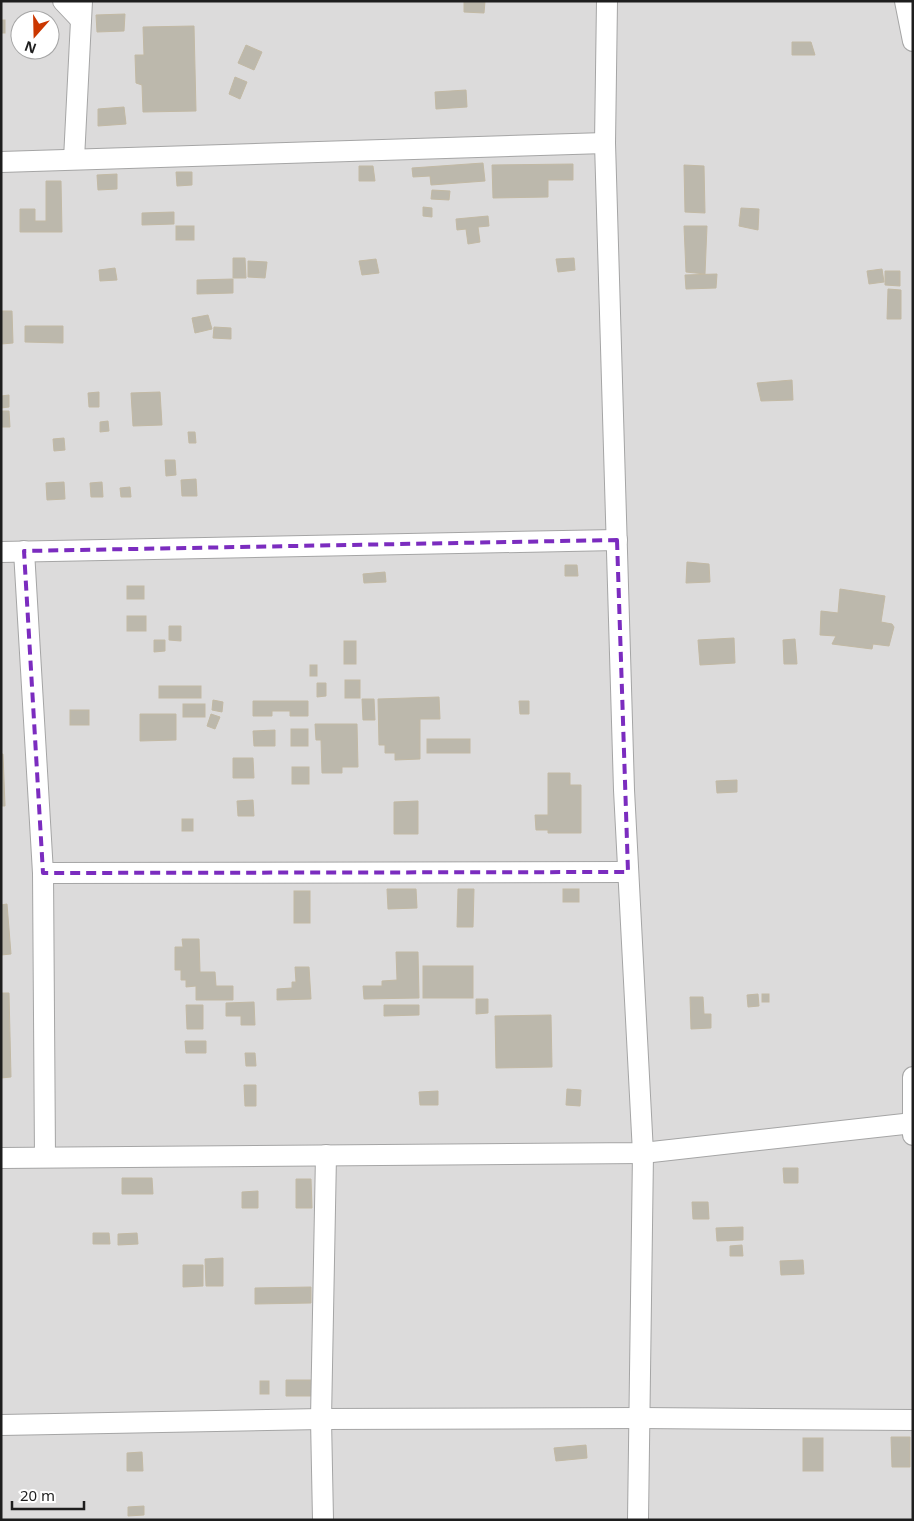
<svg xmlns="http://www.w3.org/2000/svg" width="914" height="1521" viewBox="0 0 914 1521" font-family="'Noto Sans',sans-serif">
<rect width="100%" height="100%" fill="#efefe3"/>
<path fill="#dcdbdb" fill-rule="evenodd" d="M1,1H913V1520H1ZM20,20H50V50H20Z"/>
<g fill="#bcb8ac" stroke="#c2b9a4">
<polygon points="464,1 485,1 484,13 464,12"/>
<polygon points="125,14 124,31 97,32 96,15"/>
<rect x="1" y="20" width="4" height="13"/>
<polygon points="194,26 196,111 143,112 142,85 136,83 135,55 144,55 143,27"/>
<polygon points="792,42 811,42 815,55 792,55"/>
<polygon points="246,45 262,52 254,70 238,63"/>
<polygon points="235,77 247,82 240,99 229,94"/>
<polygon points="466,90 467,107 436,109 435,92"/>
<polygon points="124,107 126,124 98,126 98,109"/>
<polygon points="483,163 485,181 431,185 430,176 413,177 412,168"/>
<polygon points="573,164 573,180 548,180 548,197 493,198 492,165"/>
<polygon points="684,165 704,166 705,213 685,212"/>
<polygon points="359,166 373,166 375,181 359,181"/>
<polygon points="176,172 192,172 192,185 177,186"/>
<polygon points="117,174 117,189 98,190 97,175"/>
<polygon points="46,181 61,181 62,232 20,232 20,209 35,209 35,221 46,221"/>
<polygon points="432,190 450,191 449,200 431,199"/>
<polygon points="423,207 432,208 432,217 423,216"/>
<polygon points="741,208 759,209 758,230 739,226"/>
<polygon points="174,212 174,224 142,225 142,213"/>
<polygon points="488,216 489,226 478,227 480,242 468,244 466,229 457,230 456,219"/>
<rect x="176" y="226" width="18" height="14"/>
<polygon points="684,226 707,226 705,274 686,272"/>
<polygon points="233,258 245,258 246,278 233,278"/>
<polygon points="574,258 575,270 558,272 556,259"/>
<polygon points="376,259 379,273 362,275 359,261"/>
<polygon points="248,261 267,262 265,278 248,277"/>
<polygon points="115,268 117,280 100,281 99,270"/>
<polygon points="882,269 884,282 869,284 867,271"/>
<polygon points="885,271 900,271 900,286 885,285"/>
<polygon points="717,274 716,288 686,289 685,275"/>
<polygon points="233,279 233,293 197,294 197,280"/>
<polygon points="888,289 901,290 901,319 887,319"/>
<polygon points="1,311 12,311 13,343 1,344"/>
<polygon points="208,315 212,329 195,333 192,318"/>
<polygon points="25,326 63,326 63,343 25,342"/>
<polygon points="214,327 231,328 231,339 213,338"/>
<polygon points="792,380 793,400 761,401 757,383"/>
<polygon points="99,392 99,407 89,407 88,393"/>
<polygon points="160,392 162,425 133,426 131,393"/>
<polygon points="9,395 9,407 1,408 1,396"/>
<polygon points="1,411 9,411 10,427 1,427"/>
<polygon points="108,421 109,431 100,432 100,422"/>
<polygon points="188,432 195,432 196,443 189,443"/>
<polygon points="64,438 65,450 54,451 53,439"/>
<polygon points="165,460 175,460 176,475 166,476"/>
<polygon points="196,479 197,496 182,496 181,480"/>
<polygon points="64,482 65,499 47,500 46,483"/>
<polygon points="102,482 103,497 91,497 90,483"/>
<polygon points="130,487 131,497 121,497 120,488"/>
<polygon points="687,562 709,564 710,582 686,583"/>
<polygon points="565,565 577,565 578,576 565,576"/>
<polygon points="385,572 386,582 364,583 363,574"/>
<rect x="127" y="586" width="17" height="13"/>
<polygon points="840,589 885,596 881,622 892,624 894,627 889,646 873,644 872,649 832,644 836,636 820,635 821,611 838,613"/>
<rect x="127" y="616" width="19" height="15"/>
<polygon points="169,626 181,626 181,641 169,640"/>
<polygon points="734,638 735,663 700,665 698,640"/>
<polygon points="795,639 797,664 784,664 783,640"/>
<polygon points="154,640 165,640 165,651 154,652"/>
<rect x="344" y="641" width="12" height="23"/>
<rect x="310" y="665" width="7" height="11"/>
<rect x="345" y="680" width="15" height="18"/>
<polygon points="317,683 326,683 326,696 317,697"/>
<rect x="159" y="686" width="42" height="12"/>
<polygon points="439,697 440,719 420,719 420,759 395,760 395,753 385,753 385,745 379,745 378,699"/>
<polygon points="362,699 374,699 375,720 363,720"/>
<polygon points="213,700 223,702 222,712 212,710"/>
<polygon points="253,701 308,701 308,716 290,716 290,711 272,711 272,716 253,716"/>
<polygon points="519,701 529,701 529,714 520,714"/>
<rect x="183" y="704" width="22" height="13"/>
<rect x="70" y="710" width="19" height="15"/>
<polygon points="140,714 176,714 176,740 140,741"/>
<polygon points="211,714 220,717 215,729 207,726"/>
<polygon points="315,724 357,724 358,767 342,767 342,773 322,773 321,740 316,740"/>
<rect x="291" y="729" width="17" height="17"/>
<polygon points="275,730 275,746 254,746 253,731"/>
<rect x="427" y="739" width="43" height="14"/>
<polygon points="1,754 3,754 5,806 1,806"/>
<polygon points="233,758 253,758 254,778 233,778"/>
<rect x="292" y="767" width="17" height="17"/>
<polygon points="548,773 570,773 570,785 581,785 581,833 548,833 548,830 536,830 535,815 548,815"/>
<polygon points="737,780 737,792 717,793 716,781"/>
<polygon points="253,800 254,816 238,816 237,801"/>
<polygon points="418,801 418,834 394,834 394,802"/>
<rect x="182" y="819" width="11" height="12"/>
<polygon points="387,889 416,889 417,908 388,909"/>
<polygon points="458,889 474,889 473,927 457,927"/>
<rect x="563" y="889" width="16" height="13"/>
<rect x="294" y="891" width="16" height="32"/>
<polygon points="7,904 11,954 1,955 1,905"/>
<polygon points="182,939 199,939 200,972 215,972 216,986 233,986 233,1000 196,1000 196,986 186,987 186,980 181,980 181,970 175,970 175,947 183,947"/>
<polygon points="396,952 418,952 419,998 364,999 363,986 382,986 382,981 397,980"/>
<rect x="423" y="966" width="50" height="32"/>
<polygon points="295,967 309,967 311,999 277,1000 277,989 292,988 292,982 296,982"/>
<polygon points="1,993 9,993 11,1077 1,1078"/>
<polygon points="758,994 759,1006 748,1007 747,995"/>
<rect x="762" y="994" width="7" height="8"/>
<polygon points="690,997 703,997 704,1014 711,1014 711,1028 691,1029"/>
<polygon points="476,999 488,999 488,1013 476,1014"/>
<polygon points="254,1002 255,1025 241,1025 241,1016 226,1016 226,1003"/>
<polygon points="186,1005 203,1005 203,1029 187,1029"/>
<polygon points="384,1005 419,1005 419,1015 384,1016"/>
<polygon points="551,1015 552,1067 496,1068 495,1016"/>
<polygon points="185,1041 206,1041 206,1053 186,1053"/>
<polygon points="245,1053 255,1053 256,1066 246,1066"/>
<polygon points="244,1085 256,1085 256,1106 245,1106"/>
<polygon points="567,1089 581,1090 580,1106 566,1105"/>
<polygon points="438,1091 438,1105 420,1105 419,1092"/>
<polygon points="783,1168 798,1168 798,1183 784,1183"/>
<polygon points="122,1178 152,1178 153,1194 122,1194"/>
<polygon points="296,1179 311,1179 312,1208 296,1208"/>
<polygon points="258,1191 258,1208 242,1208 242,1192"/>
<polygon points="692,1202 708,1202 709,1219 693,1219"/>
<polygon points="743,1227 743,1240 717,1241 716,1228"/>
<polygon points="93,1233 109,1233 110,1244 93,1244"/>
<polygon points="137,1233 138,1244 118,1245 118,1234"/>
<polygon points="742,1245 743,1256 730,1256 730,1246"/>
<polygon points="223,1258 223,1286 206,1286 205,1259"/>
<polygon points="803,1260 804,1274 781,1275 780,1261"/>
<polygon points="183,1265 203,1265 203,1286 183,1287"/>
<polygon points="311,1287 311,1303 255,1304 255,1288"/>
<polygon points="286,1380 311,1380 312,1396 286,1396"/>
<rect x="260" y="1381" width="9" height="13"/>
<polygon points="891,1437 910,1437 910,1467 892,1467"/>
<rect x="803" y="1438" width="20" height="33"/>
<polygon points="586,1445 587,1458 556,1461 554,1448"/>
<polygon points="142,1452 143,1471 127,1471 127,1453"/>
<polygon points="144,1506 144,1515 128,1516 128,1507"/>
</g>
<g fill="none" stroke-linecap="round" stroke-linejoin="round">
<g stroke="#a5a5a5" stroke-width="22">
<g id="street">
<polyline points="63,1 81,20"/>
<polyline points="607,1 605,143 624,790 643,1153 638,1520"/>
<polyline points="905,1 913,41"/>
<polyline points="74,159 82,1"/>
<polyline points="1,162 605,143"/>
<polyline points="24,551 43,873 45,1157"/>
<polyline points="1,552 617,540"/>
<polyline points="43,873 628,872"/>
<polyline points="913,1135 913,1077"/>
<polyline points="1,1158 643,1153 913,1123"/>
<polyline points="1,1425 321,1419 640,1418 913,1420"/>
<polyline points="323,1520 321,1419 326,1155"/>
</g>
</g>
<use href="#street" stroke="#fff" stroke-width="20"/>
</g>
<path fill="none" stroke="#7b2cbf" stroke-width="4" stroke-dasharray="10 6" stroke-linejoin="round" d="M617,540L628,872L43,873L24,551Z"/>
<rect width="914" height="1521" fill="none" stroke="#1e1e1e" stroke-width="5"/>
<g transform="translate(35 35) rotate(200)"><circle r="24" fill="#ffffff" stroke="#a5a5a5"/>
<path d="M0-4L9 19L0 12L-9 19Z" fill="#cb3700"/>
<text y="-8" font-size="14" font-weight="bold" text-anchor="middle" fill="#1e1e1e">N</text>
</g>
<path d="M12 1501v8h72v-8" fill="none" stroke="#1e1e1e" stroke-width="2.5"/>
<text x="20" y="1501" font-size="15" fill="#1e1e1e" stroke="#ffffff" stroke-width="4" paint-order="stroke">20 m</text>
</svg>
